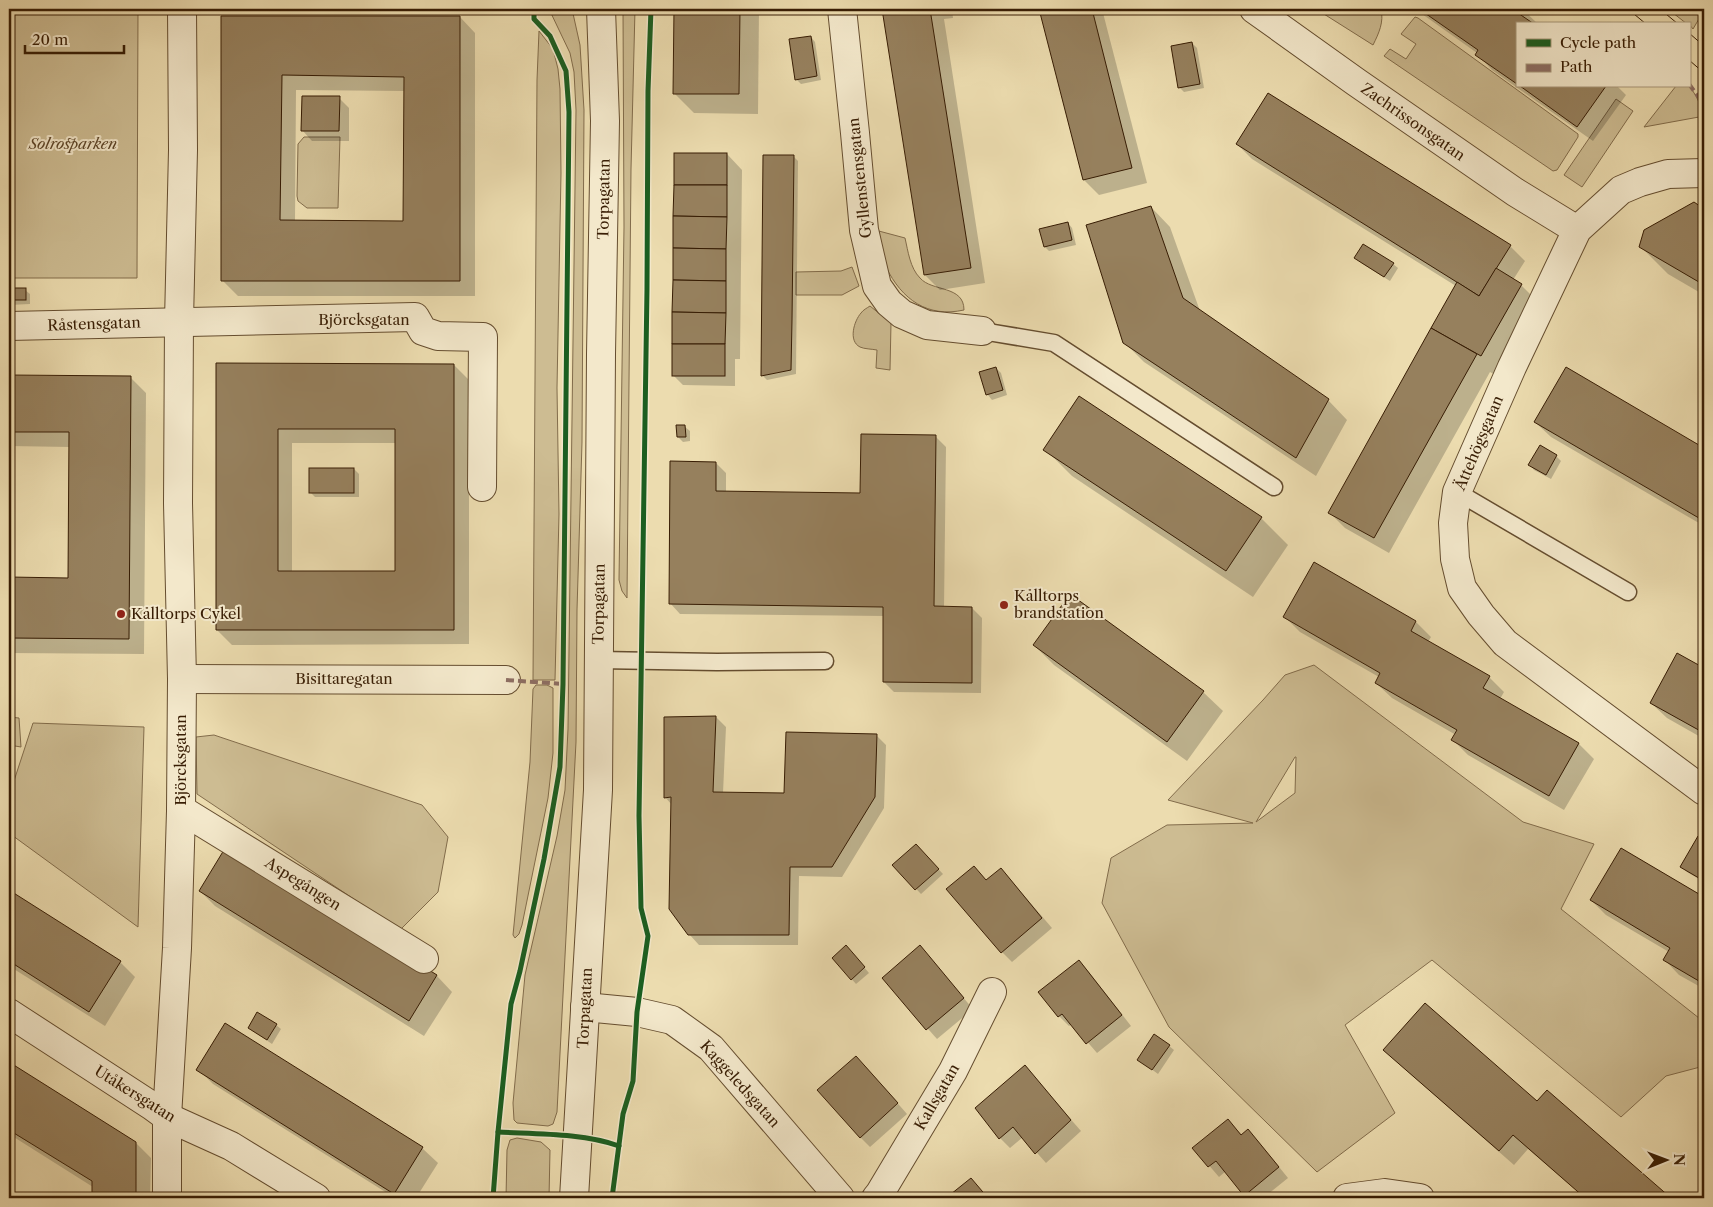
<svg xmlns="http://www.w3.org/2000/svg" width="1713" height="1207" viewBox="0 0 1713 1207" font-family="'Libre Caslon Text',serif">
<rect width="100%" height="100%" fill="#ecdcaf"/>
<filter id="stains"><feTurbulence type="fractalNoise" baseFrequency=".004" numOctaves="4"/><feColorMatrix values="0 0 0 0 .2 0 0 0 0 .09 0 0 0 0 .02 0 0 0 .5 -.17"/></filter>
<radialGradient id="worn" r=".72"><stop offset=".6" stop-color="#630" stop-opacity="0"/><stop offset="1" stop-color="#630" stop-opacity=".3"/></radialGradient>
<g fill="#cdbc92" stroke="#826c4b" fill-rule="evenodd">
<polygon points="9,9 138,9 137,278 9,278"/>
<polygon points="549,9 572,9 580,45 584,110 582,442 577,610 576,742 557,1112 553,1124 548,1126 517,1123 514,1120 513,1103 525,975 557,836 565,790 568,729 576,110 574,72 570,53"/>
<polygon points="623,9 635,9 631,169 627,598 622,591 619,580 624,227"/>
<path d="M1316,9H1381C1384,22 1379,33 1373,45Z"/>
<polygon points="1668,9 1703,9 1703,12 1693,29 1689,24 1687,24"/>
<polygon points="1415,17 1418,18 1578,134 1578,137 1557,170 1553,171 1384,56 1390,49 1406,59 1416,44 1401,34"/>
<polygon points="539,31 553,49 558,69 560,89 561,173 557,388 559,514 555,680 533,680 537,80"/>
<path d="M1676,86H1689C1700,99 1704,114 1704,130L1699,117L1644,127Z"/>
<polygon points="1616,99 1633,111 1582,187 1564,175"/>
<polygon points="304,137 340,137 338,208 307,208 298,201 297,196 298,144"/>
<path d="M875,230L905,238C908,251 910,268 920,278C932,292 964,285 964,310C928,318 902,300 886,267C881,256 878,242 875,230Z"/>
<polygon points="852,267 859,286 842,295 796,295 796,272 841,271"/>
<path d="M870,306L891,323L890,370L876,368L877,350C872,349 864,349 860,347C848,341 854,321 861,313C863,310 867,308 870,306Z"/>
<path d="M1314,665L1523,822L1594,844L1561,909L1704,1022V1066L1666,1076L1621,1117L1432,960L1345,1025L1395,1113L1317,1172L1169,1027L1102,903L1111,858L1167,825L1253,823L1168,800L1263,700L1285,675ZM1296,757L1295,793L1256,822L1295,757Z"/>
<polygon points="536,685 547,685 553,688 553,753 548,798 522,925 519,934 515,938 513,935 530,762 533,689"/>
<polygon points="9,717 19,718 21,747 9,745"/>
<polygon points="33,723 144,727 138,927 9,833 9,796"/>
<polygon points="214,735 422,805 448,837 438,892 400,930 197,794 196,737"/>
<polygon points="517,1138 541,1142 550,1150 549,1198 506,1198 507,1150 510,1140"/>
</g>
<g fill="#0003" fill-rule="evenodd">
<polygon points="675,9 759,9 758,114 694,113 674,93"/>
<polygon points="883,9 952,9 953,18 944,19 985,283 940,290 925,275"/>
<polygon points="1040,9 1102,9 1147,183 1099,195 1084,180"/>
<polygon points="1415,9 1522,9 1537,23 1517,24 1517,86 1617,86 1626,95 1593,141 1492,70 1477,54 1477,53"/>
<path d="M222,17H460L475,33V296H238L223,281ZM296,90L405,91L404,222L295,221Z"/>
<polygon points="811,37 815,42 821,80 801,84 796,79"/>
<polygon points="1192,43 1197,48 1204,88 1184,92 1179,87"/>
<polygon points="339,98 349,108 349,141 312,141 302,130"/>
<polygon points="1237,144 1510,246 1525,261 1513,280 1521,285 1548,312 1509,383 1490,372 1389,553 1345,528 1330,513 1456,286 1252,159"/>
<polygon points="727,154 742,170 740,359 735,359 735,386 683,385 673,375"/>
<polygon points="793,156 798,161 796,374 767,380 762,375"/>
<polygon points="1694,204 1704,210 1704,295 1668,274 1641,247"/>
<polygon points="1151,207 1170,227 1200,311 1328,400 1347,420 1316,476 1144,362 1124,342"/>
<polygon points="1068,223 1072,228 1076,245 1049,251 1045,247"/>
<polygon points="1356,258 1393,264 1398,268 1390,281 1361,263"/>
<polygon points="9,290 25,290 30,294 30,304 9,305"/>
<path d="M217,364L454,365L469,380V644L232,645L217,630ZM292,443H396L397,572H292Z"/>
<polygon points="996,368 1001,373 1007,395 992,400 988,395 981,373"/>
<polygon points="1566,369 1704,449 1704,526 1551,437 1535,422"/>
<polygon points="9,377 131,378 146,393 144,654 9,653 9,579 69,579 70,447 9,446"/>
<polygon points="1079,397 1261,518 1288,545 1253,597 1072,476 1045,449"/>
<polygon points="685,427 690,431 690,441 683,442 678,437"/>
<polygon points="936,437 946,447 944,608 972,608 982,618 981,693 894,692 884,682 885,616 680,614 670,603 716,463 726,473 726,493 862,494"/>
<polygon points="1556,456 1561,461 1551,479 1534,470 1530,465"/>
<polygon points="354,469 359,474 359,497 315,497 310,492"/>
<polygon points="1315,564 1416,622 1431,637 1428,642 1489,677 1504,692 1500,699 1579,744 1594,759 1564,810 1468,755 1453,740 1456,735 1392,698 1376,683 1379,677 1300,632 1285,617"/>
<polygon points="1034,645 1203,692 1223,711 1187,761 1054,665"/>
<polygon points="1678,655 1704,669 1704,739 1667,718 1651,703"/>
<polygon points="716,717 726,727 723,793 786,794 876,735 886,745 884,808 842,877 799,876 798,945 699,945 689,934 672,805 665,797"/>
<polygon points="1699,837 1704,841 1704,882 1687,872 1682,867"/>
<polygon points="916,845 943,874 921,894 894,865"/>
<polygon points="228,847 437,976 452,992 424,1036 215,906 200,891"/>
<polygon points="1621,849 1704,898 1704,989 1679,975 1664,959 1669,952 1606,915 1591,900"/>
<polygon points="1001,869 1052,928 1012,962 1002,952 987,881"/>
<polygon points="9,892 120,962 135,977 105,1026 9,966"/>
<polygon points="920,947 973,1009 937,1039 883,978"/>
<polygon points="851,952 869,973 856,984 833,958"/>
<polygon points="1079,961 1089,972 1131,1026 1097,1053 1072,1024 1069,1026 1059,1016 1040,992"/>
<polygon points="276,1025 281,1029 272,1044 249,1028"/>
<polygon points="1169,1046 1174,1050 1158,1074 1139,1060"/>
<polygon points="1385,1050 1538,1103 1547,1092 1669,1198 1585,1198 1528,1149 1514,1165 1400,1065"/>
<polygon points="9,1063 136,1143 151,1158 150,1198 93,1198 93,1187 9,1134"/>
<polygon points="866,1067 907,1114 870,1147 860,1137"/>
<polygon points="1025,1067 1081,1131 1046,1163 1023,1137 1010,1148 1000,1138"/>
<polygon points="198,1069 422,1148 438,1163 416,1198 395,1198 213,1084"/>
<polygon points="1228,1120 1242,1135 1248,1131 1258,1141 1288,1178 1263,1198 1248,1198 1226,1171 1219,1177 1194,1148"/>
</g>
<g fill="#96805d" stroke="#381d04" fill-rule="evenodd">
<polygon points="674,9 740,9 739,94 673,94"/>
<polygon points="882,9 930,9 971,268 924,275"/>
<polygon points="1039,9 1092,9 1132,168 1083,180"/>
<polygon points="1419,9 1522,9 1518,13 1534,24 1517,24 1517,84 1475,55 1478,50"/>
<path d="M221,16H460V281H221ZM282,75L404,77L403,221L280,220Z"/>
<polygon points="811,36 817,76 795,80 789,39"/>
<polygon points="1192,42 1200,84 1178,88 1171,46"/>
<polygon points="1520,86 1606,86 1577,127"/>
<polygon points="1268,93 1511,245 1479,296 1236,144"/>
<polygon points="302,96 340,96 339,131 301,131"/>
<rect x="674" y="153" width="53" height="32"/>
<polygon points="763,155 794,155 792,320 791,370 761,376"/>
<polygon points="674,185 727,185 727,217 673,216"/>
<polygon points="1694,202 1704,209 1704,285 1639,247 1644,230"/>
<polygon points="1151,206 1183,298 1329,399 1296,458 1123,343 1086,225"/>
<polygon points="673,216 727,217 726,249 673,248"/>
<polygon points="1068,222 1072,240 1044,247 1039,229"/>
<polygon points="1363,244 1394,263 1384,277 1354,258"/>
<polygon points="673,248 726,249 726,281 673,280"/>
<polygon points="1496,268 1522,284 1481,356 1431,328 1457,282 1479,296"/>
<polygon points="673,280 726,281 726,313 672,312"/>
<rect x="9" y="288" width="17" height="12"/>
<polygon points="672,312 726,313 725,344 672,344"/>
<polygon points="1431,328 1477,354 1374,538 1328,513"/>
<rect x="672" y="344" width="53" height="32"/>
<path d="M216,363L454,364V630H216ZM278,429H395V571H278Z"/>
<polygon points="996,367 1003,390 986,395 979,372"/>
<polygon points="1566,367 1704,448 1704,521 1534,422"/>
<polygon points="9,375 131,376 129,639 9,638 9,577 68,578 69,432 9,432"/>
<polygon points="1079,396 1262,517 1226,571 1043,450"/>
<polygon points="676,425 685,425 686,437 677,437"/>
<polygon points="861,434 936,435 934,606 972,607 972,683 883,682 883,607 669,604 670,461 716,462 716,491 860,493"/>
<polygon points="1540,445 1557,455 1546,475 1528,465"/>
<rect x="309" y="468" width="45" height="25"/>
<polygon points="1314,562 1416,621 1411,631 1490,676 1483,688 1579,743 1549,796 1451,740 1457,730 1375,683 1380,673 1283,617"/>
<polygon points="1070,594 1204,691 1167,742 1033,645"/>
<polygon points="1677,653 1704,668 1704,733 1650,703"/>
<polygon points="716,716 713,792 784,793 786,732 877,734 875,797 832,867 790,867 789,935 688,935 669,909 671,797 664,798 664,717"/>
<polygon points="1698,836 1704,839 1704,881 1680,867"/>
<polygon points="916,844 939,869 915,890 892,865"/>
<polygon points="227,845 437,975 409,1021 199,891"/>
<polygon points="1621,848 1704,897 1704,903 1700,911 1704,913 1704,984 1663,960 1670,948 1590,900"/>
<polygon points="974,866 986,880 1001,868 1042,918 1001,953 946,889"/>
<polygon points="9,890 121,961 89,1012 9,961"/>
<polygon points="846,945 865,967 851,980 832,958"/>
<polygon points="920,945 964,998 926,1030 882,978"/>
<polygon points="1079,960 1122,1015 1086,1044 1062,1014 1058,1017 1038,992"/>
<polygon points="1425,1003 1537,1101 1547,1090 1671,1198 1585,1198 1513,1135 1499,1151 1383,1050"/>
<polygon points="257,1012 277,1024 267,1040 248,1028"/>
<polygon points="225,1023 423,1147 394,1194 196,1070"/>
<polygon points="1154,1034 1170,1045 1152,1070 1137,1060"/>
<polygon points="856,1056 898,1103 860,1138 817,1090"/>
<polygon points="9,1062 136,1142 136,1198 92,1198 92,1181 9,1130"/>
<polygon points="1025,1065 1071,1120 1035,1154 1013,1127 999,1139 975,1108"/>
<polygon points="1228,1119 1241,1135 1248,1129 1279,1167 1244,1196 1216,1161 1208,1167 1192,1148"/>
<polygon points="971,1178 988,1198 946,1198"/>
</g>
<g fill="none" stroke-linecap="round" stroke-linejoin="round">
<g stroke="#654d2f" stroke-width="19">
<g id="service">
<polyline points="982,331 1054,343 1274,487"/>
<polyline points="1457,492 1628,592"/>
<polyline points="598,660 717,662 825,661"/>
</g>
</g>
<g stroke="#654d2f" stroke-width="30">
<g id="minor">
<polyline points="842,9 855,133 864,230 877,286 889,303 902,314 927,325 982,331"/>
<polyline points="1254,9 1356,82 1515,192 1577,230"/>
<polyline points="1704,173 1668,174 1640,182 1621,190 1577,230 1512,367 1457,492 1453,523 1455,559 1462,588 1481,615 1505,643 1704,791"/>
<polyline points="9,326 415,317 423,331 438,336 483,337 482,487"/>
<polyline points="182,679 506,680"/>
<polyline points="181,811 185,812 424,959"/>
<polyline points="585,1007 637,1012 672,1020 711,1048 840,1198"/>
<polyline points="9,1013 152,1106 167,1117 231,1146 316,1198"/>
<polyline points="167,1198 167,1117 177,948 181,811 182,679 178,503 179,321 183,150 182,9"/>
<polyline points="876,1198 880,1193 953,1071 992,992"/>
<polyline points="1347,1198 1385,1193 1420,1198"/>
</g>
</g>
<g stroke="#654d2f" stroke-width="30">
<polyline id="tertiary" points="574,1198 598,790 601,354 605,121 601,9"/>
</g>
<use href="#service" stroke="#f3e8cb" stroke-width="16"/>
<use href="#minor" stroke="#f3e8cb" stroke-width="28"/>
<use href="#tertiary" stroke="#f3e8cb" stroke-width="28"/>
<g stroke="#381d04" stroke-width="1">
<polyline points="1628,9 1646,24"/>
<polyline points="1660,9 1678,24"/>
<polyline points="1689,33 1704,46"/>
<polyline points="1689,60 1704,73"/>
</g>
<g stroke="#8d6e63" stroke-width="4" stroke-dasharray="8 4" stroke-linecap="butt">
<polyline points="1689,84 1700,99 1704,112"/>
<polyline points="506,680 563,684"/>
</g>
<g stroke="#f3e8cb" stroke-width="8">
<g id="cycleway">
<path d="M498,1132C535,1134 584,1133 619,1146"/>
<polyline points="493,1198 498,1132 511,1004 520,971 544,859 560,767 563,684 569,112 566,71 550,36 534,19 534,9"/>
<polyline points="612,1198 623,1114 633,1081 637,1012 648,936 641,908 639,816 647,289 648,91 651,9"/>
</g>
</g>
<use href="#cycleway" stroke="#1b5e20" stroke-width="5"/>
</g>
<g fill="#8f2418" stroke="#f3e8cb" stroke-width="2">
<circle cx="1004" cy="605" r="5"/>
<circle cx="121" cy="614" r="5"/>
</g>
<g text-anchor="middle" stroke-width="4" stroke-linejoin="round" paint-order="stroke">
<g font-size="15" fill="#381d04" stroke="#f3e8cb">
<text transform="translate(1413 122) rotate(35)" y="5">Zachrissonsgatan</text>
<text transform="translate(860 178) rotate(-96)" y="5">Gyllenstensgatan</text>
<text transform="translate(604 199) rotate(-89)" y="5">Torpagatan</text>
<text x="364" y="325">Björcksgatan</text>
<text transform="translate(94 324) rotate(-2)" y="5">Råstensgatan</text>
<text transform="translate(1479 443) rotate(-67)" y="5">Ättehögsgatan</text>
<text transform="translate(599 604) rotate(-89)" y="5">Torpagatan</text>
<text x="344" y="684">Bisittaregatan</text>
<text transform="translate(181 760) rotate(-90)" y="5">Björcksgatan</text>
<text transform="translate(303 884) rotate(32)" y="5">Aspegången</text>
<text transform="translate(585 1008) rotate(-87)" y="5">Torpagatan</text>
<text transform="translate(740 1084) rotate(48)" y="5">Kaggeledsgatan</text>
<text transform="translate(135 1094) rotate(32)" y="5">Utåkersgatan</text>
<text transform="translate(937 1097) rotate(-60)" y="5">Kallsgatan</text>
</g>
<g font-size="15" font-style="italic" fill="#5d4528" stroke="#f3e8cb">
<text x="73" y="149">Solrosparken</text>
</g>
<g font-size="15" fill="#381d04" stroke="#f3e8cb" text-anchor="start">
<text x="1014" y="601">Kålltorps<tspan x="1014" dy="17">brandstation</tspan></text>
<text x="131" y="619">Kålltorps Cykel</text>
</g>
</g>
<rect width="1713" height="1207" fill="none" stroke="#ecdcaf" stroke-width="30"/>
<rect x="10" y="10" width="1693" height="1187" fill="none" stroke="#381d04" stroke-width="2.5"/>
<rect x="15" y="15" width="1683" height="1177" fill="none" stroke="#381d04"/>
<rect x="1516" y="22" width="175" height="65" fill="#f3e8cb" stroke="#a8977b"/>
<rect x="1526" y="39" width="25" height="8" fill="#1b5e20" stroke="#a8977b"/>
<text x="1560" y="48" font-size="15" fill="#381d04">Cycle path</text>
<rect x="1526" y="64" width="25" height="8" fill="#8d6e63" stroke="#a8977b"/>
<text x="1560" y="72" font-size="15" fill="#381d04">Path</text>
<g transform="translate(1666 1160) rotate(89)" stroke="#f3e8cb" stroke-width="4" paint-order="stroke">
<path d="M0-4L9 19L0 12L-9 19Z" fill="#381d04"/>
<text y="-8" font-size="14" font-weight="bold" text-anchor="middle" fill="#381d04">N</text>
</g>
<path d="M25 45v8h99v-8" fill="none" stroke="#381d04" stroke-width="2.5"/>
<text x="32" y="45" font-size="15" fill="#381d04" stroke="#f3e8cb" stroke-width="4" paint-order="stroke">20 m</text>
<rect width="100%" height="100%" filter="url(#stains)"/>
<rect width="100%" height="100%" fill="url(#worn)"/>
</svg>
